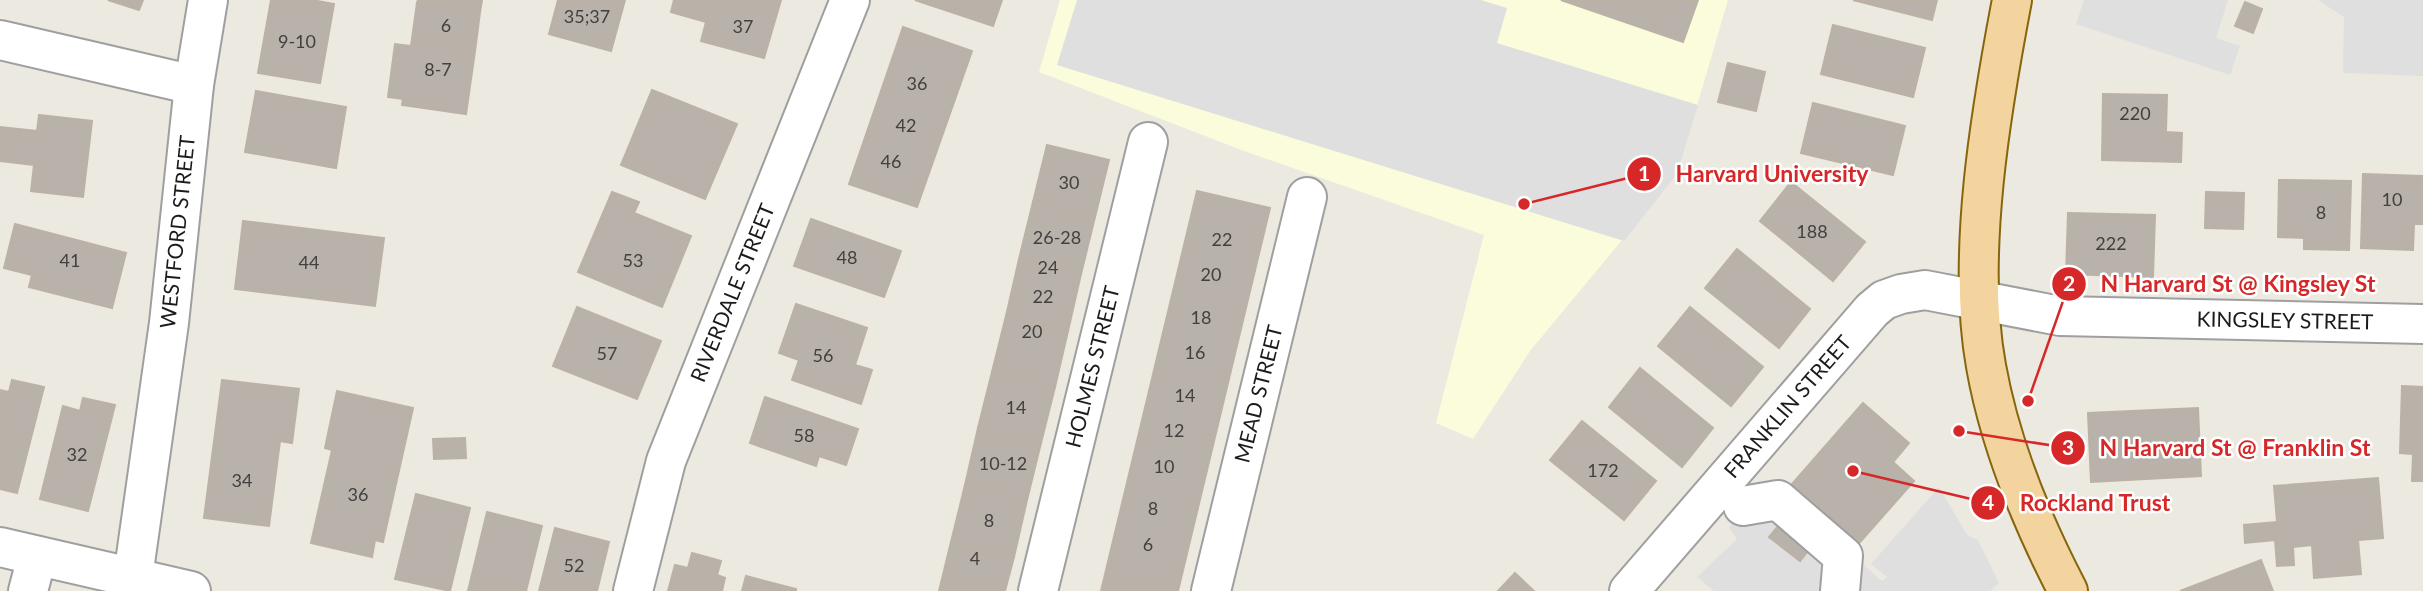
<svg xmlns="http://www.w3.org/2000/svg" width="2423" height="591" viewBox="0 0 2423 591" font-family="Lato,sans-serif">
<rect width="100%" height="100%" fill="#ece9e1"/>
<polygon fill="#fafcdb" points="1060,0 1728,0 1677,174 1530,351 1473,439 1436,423 1484,235 1244,151 1039,72"/>
<g fill="#dfdfdf">
<polygon points="1077,0 1481,0 1507,8 1497,43 1698,105 1677,174 1624,241 1057,65"/>
<polygon points="2084,0 2228,0 2216,38 2240,46 2230,75 2076,24"/>
<polygon points="2318,0 2423,0 2423,76 2343,73 2344,17"/>
<polygon points="1770,483 1882,581 1887,577 1871,564 1939,487 1967,535 1978,540 1999,583 1990,591 1714,591 1697,577 1737,539 1729,527"/>
</g>
<g fill="#b8b2ab" stroke="#bcb1a5" stroke-width="2">
<polygon points="108,0 143,0 139,10"/>
<polygon points="271,0 312,0 334,4 320,83 258,73"/>
<polygon points="418,0 482,0 480,12 417,3"/>
<polygon points="558,0 625,0 611,51 549,34"/>
<polygon points="674,0 781,0 764,58 701,41 706,22 671,12"/>
<polygon points="915,0 1002,0 993,26"/>
<polygon points="1561,0 1698,0 1683,42"/>
<polygon points="1853,0 1937,0 1932,20"/>
<polygon points="2245,2 2262,9 2253,33 2235,26"/>
<polygon points="417,3 480,12 475,51 412,39"/>
<polygon points="1833,25 1925,48 1913,97 1821,74"/>
<polygon points="903,27 972,51 917,207 849,184"/>
<polygon points="412,39 475,51 466,114 402,105 403,99 388,97 395,44 411,46"/>
<polygon points="1728,63 1765,72 1756,111 1718,102"/>
<polygon points="652,90 737,124 705,199 621,165"/>
<polygon points="256,91 346,107 336,168 245,152"/>
<polygon points="2103,94 2167,95 2166,132 2182,133 2181,162 2102,160"/>
<polygon points="1813,103 1905,126 1893,175 1801,153"/>
<polygon points="39,115 92,121 83,197 31,191 34,165 0,161 0,127 37,131"/>
<polygon points="1047,145 1109,160 1095,217 1033,202"/>
<polygon points="2363,174 2423,176 2423,224 2414,224 2413,250 2361,248"/>
<polygon points="2279,180 2351,181 2349,250 2304,249 2304,238 2278,237"/>
<polygon points="1791,182 1865,242 1833,281 1760,221"/>
<polygon points="1197,191 1270,208 1178,591 1101,591"/>
<polygon points="612,192 639,202 634,213 691,236 662,307 578,272"/>
<polygon points="2206,192 2244,193 2243,229 2205,228"/>
<polygon points="1033,202 1095,217 1081,274 1019,259"/>
<polygon points="2068,213 2155,215 2153,277 2066,274"/>
<polygon points="811,219 901,251 884,297 794,266"/>
<polygon points="243,221 384,238 375,306 235,289"/>
<polygon points="15,224 126,253 112,308 29,287 32,275 4,268"/>
<polygon points="1737,249 1810,309 1779,348 1705,288"/>
<polygon points="1019,259 1081,274 1068,331 1006,316"/>
<polygon points="796,304 867,328 855,365 872,370 861,404 792,380 799,360 779,353"/>
<polygon points="577,307 661,341 637,399 553,366"/>
<polygon points="1690,307 1763,367 1731,406 1658,346"/>
<polygon points="1006,316 1068,331 1055,387 992,372"/>
<polygon points="1640,368 1713,428 1682,467 1609,407"/>
<polygon points="992,372 1055,387 1041,443 978,428"/>
<polygon points="12,380 44,387 17,493 0,489 0,390 9,392"/>
<polygon points="222,380 299,389 292,443 280,441 269,526 204,518"/>
<polygon points="2402,386 2423,387 2423,481 2412,481 2413,454 2400,453"/>
<polygon points="337,391 413,408 383,542 375,540 372,557 311,543 332,450 325,448"/>
<polygon points="765,397 858,429 846,465 819,456 816,466 750,443"/>
<polygon points="83,398 115,405 88,511 40,499 63,406 80,411"/>
<polygon points="1863,403 1909,443 1893,462 1914,481 1853,550 1786,491"/>
<polygon points="2198,408 2201,476 2091,482 2088,413"/>
<polygon points="1582,421 1656,481 1624,520 1550,460"/>
<polygon points="978,428 1041,443 1027,500 965,485"/>
<polygon points="465,438 466,458 434,459 433,439"/>
<polygon points="2378,478 2383,538 2358,540 2361,574 2314,578 2312,545 2293,547 2294,565 2277,566 2275,540 2245,543 2244,525 2277,522 2274,486"/>
<polygon points="965,485 1027,500 1014,557 951,542"/>
<polygon points="416,494 470,508 450,591 395,579"/>
<polygon points="1798,502 1827,527 1800,561 1769,537"/>
<polygon points="487,512 542,526 526,591 468,591"/>
<polygon points="555,528 609,542 597,591 539,591"/>
<polygon points="951,542 1014,557 1005,591 939,591"/>
<polygon points="692,553 721,561 717,575 725,578 722,591 668,591 675,565 688,568"/>
<polygon points="2261,560 2273,591 2180,591"/>
<polygon points="1515,573 1534,591 1498,591"/>
<polygon points="746,576 796,589 796,591 742,591"/>
</g>
<g fill="none" stroke-linecap="round" stroke-linejoin="round">
<g stroke="#9f9f9f" stroke-width="42">
<g id="minor">
<polyline points="0,40 194,85 169,323 133,577"/>
<polyline points="194,85 208,0"/>
<polyline points="1743,506 1778,500 1843,556 1840,591"/>
<polyline points="0,547 191,591"/>
<polyline points="28,591 37,557"/>
<polyline points="633,591 666,461 850,0"/>
<polyline points="1038,591 1148,142"/>
<polyline points="1211,591 1307,197"/>
<polyline points="1629,591 1872,310 1884,300 1901,294 1925,290 2060,316 2423,324"/>
</g>
</g>
<g stroke="#86650d" stroke-width="42">
<path id="major" d="M2012,0C1991,110 1966,256 1986,366C2000,445 2031,520 2068,591"/>
</g>
<use href="#minor" stroke="#fff" stroke-width="38"/>
<use href="#major" stroke="#f3d49f" stroke-width="38"/>
</g>
<g text-anchor="middle" stroke-width="5" stroke-linejoin="round" paint-order="stroke">
<g font-size="18" fill="#42413f">
<text x="587" y="23">35;37</text>
<text x="446" y="32">6</text>
<text x="743" y="33">37</text>
<text x="297" y="48">9-10</text>
<text x="438" y="76">8-7</text>
<text x="917" y="90">36</text>
<text x="2135" y="120">220</text>
<text x="906" y="132">42</text>
<text x="891" y="168">46</text>
<text x="1069" y="189">30</text>
<text x="2392" y="206">10</text>
<text x="2321" y="219">8</text>
<text x="1812" y="238">188</text>
<text x="1057" y="244">26-28</text>
<text x="1222" y="246">22</text>
<text x="2111" y="250">222</text>
<text x="847" y="264">48</text>
<text x="70" y="267">41</text>
<text x="633" y="267">53</text>
<text x="309" y="269">44</text>
<text x="1048" y="274">24</text>
<text x="1211" y="281">20</text>
<text x="1043" y="303">22</text>
<text x="1201" y="324">18</text>
<text x="1032" y="338">20</text>
<text x="1195" y="359">16</text>
<text x="607" y="360">57</text>
<text x="823" y="362">56</text>
<text x="1185" y="402">14</text>
<text x="1016" y="414">14</text>
<text x="1174" y="437">12</text>
<text x="804" y="442">58</text>
<text x="77" y="461">32</text>
<text x="1003" y="470">10-12</text>
<text x="1164" y="473">10</text>
<text x="1603" y="477">172</text>
<text x="242" y="487">34</text>
<text x="358" y="501">36</text>
<text x="1153" y="515">8</text>
<text x="989" y="527">8</text>
<text x="1148" y="551">6</text>
<text x="975" y="565">4</text>
<text x="574" y="572">52</text>
</g>
<g font-size="21" fill="#1b1b1b" stroke="#fff">
<text transform="translate(178 232) rotate(-84)" y="7">WESTFORD STREET</text>
<text transform="translate(733 293) rotate(-68)" y="7">RIVERDALE STREET</text>
<text transform="translate(2285 321) rotate(1)" y="7">KINGSLEY STREET</text>
<text transform="translate(1093 367) rotate(-76)" y="7">HOLMES STREET</text>
<text transform="translate(1259 394) rotate(-76)" y="7">MEAD STREET</text>
<text transform="translate(1788 407) rotate(-49)" y="7">FRANKLIN STREET</text>
</g>
</g>
<path fill="none" stroke="#d62828" stroke-width="2.5" d="M1524 204L1644 174M2028 401L2069 284M1959 431L2068 448M1853 471L1988 503"/>
<g fill="#d62828" stroke="#fff" stroke-width="2.5">
<circle cx="1524" cy="204" r="7"/>
<circle cx="2028" cy="401" r="7"/>
<circle cx="1959" cy="431" r="7"/>
<circle cx="1853" cy="471" r="7"/>
<circle cx="1644" cy="174" r="18"/>
<circle cx="2069" cy="284" r="18"/>
<circle cx="2068" cy="448" r="18"/>
<circle cx="1988" cy="503" r="18"/>
</g>
<g font-size="21" text-anchor="middle" font-weight="bold" fill="#fff">
<text x="1644" y="181">1</text>
<text x="2069" y="291">2</text>
<text x="2068" y="455">3</text>
<text x="1988" y="510">4</text>
</g>
<g font-size="23" text-anchor="middle" font-weight="bold" fill="#d62828" stroke="#fff" stroke-width="5" stroke-linejoin="round" paint-order="stroke">
<text x="1772" y="182">Harvard University</text>
<text x="2238" y="292">N Harvard St @ Kingsley St</text>
<text x="2235" y="456">N Harvard St @ Franklin St</text>
<text x="2095" y="511">Rockland Trust</text>
</g>
</svg>
